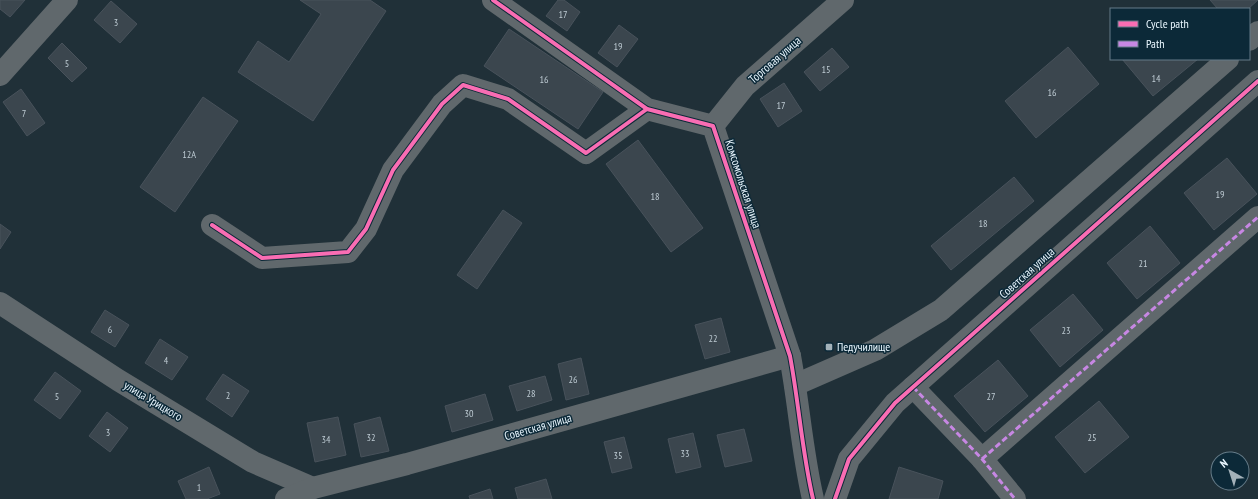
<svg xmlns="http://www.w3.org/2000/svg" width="1258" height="499" viewBox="0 0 1258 499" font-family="'PT Sans Narrow',sans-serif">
<rect width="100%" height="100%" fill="#203038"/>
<g fill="#3b464e" stroke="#48525b">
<polygon points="0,0 25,0 10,17 0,9"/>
<polygon points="300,0 370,0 386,11 313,121 238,72 258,41 289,62 321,14"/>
<polygon points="558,0 564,0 580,12 567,31 546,16"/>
<polygon points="1210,0 1258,0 1248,9 1218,9"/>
<polygon points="111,1 137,24 120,43 94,20"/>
<polygon points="619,25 638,39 617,67 598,53"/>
<polygon points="509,29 603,92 578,129 484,66"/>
<polygon points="62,43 87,68 72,82 48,58"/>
<polygon points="1068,47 1099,84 1036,138 1005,101"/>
<polygon points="832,48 849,67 820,91 804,72"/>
<polygon points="1122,59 1198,59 1153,96"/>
<polygon points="784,83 802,111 778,127 760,99"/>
<polygon points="21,89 45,123 27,136 3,102"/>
<polygon points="203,97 238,121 175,212 140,187"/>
<polygon points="638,140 703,228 671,252 606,164"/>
<polygon points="1227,158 1257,194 1214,230 1184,193"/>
<polygon points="1014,177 1034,201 951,270 931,246"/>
<polygon points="503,210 522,223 477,289 457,275"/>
<polygon points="0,224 11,232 0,249"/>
<polygon points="1150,226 1180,263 1137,299 1107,263"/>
<polygon points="1073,294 1103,330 1060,367 1030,330"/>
<polygon points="105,310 129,325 115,347 91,332"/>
<polygon points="721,318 730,352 705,359 695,325"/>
<polygon points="160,339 188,357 172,380 145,363"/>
<polygon points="581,358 589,394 566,400 558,364"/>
<polygon points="998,360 1028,396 985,432 954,396"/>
<polygon points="55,372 81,391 60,419 34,400"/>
<polygon points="223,374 249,391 232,417 206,399"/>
<polygon points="545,376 552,400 517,411 509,386"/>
<polygon points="485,394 493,420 452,432 445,406"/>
<polygon points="1099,401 1129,437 1085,473 1055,437"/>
<polygon points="107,412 128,428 110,452 89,436"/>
<polygon points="338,417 346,455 315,462 307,423"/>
<polygon points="380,417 389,451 361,457 354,424"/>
<polygon points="744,429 752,461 725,467 717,435"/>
<polygon points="693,433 701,467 676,473 668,439"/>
<polygon points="624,437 632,468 612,473 604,442"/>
<polygon points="209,467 220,494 207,499 186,499 178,481"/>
<polygon points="899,467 943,481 938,499 889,499"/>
<polygon points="546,479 552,499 518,499 515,488"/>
<polygon points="490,489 493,499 470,499 469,496"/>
</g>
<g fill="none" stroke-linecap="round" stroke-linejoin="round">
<g stroke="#60686c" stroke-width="22">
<path d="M493,0L647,109L713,126L790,356C799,404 802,452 813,499"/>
<polyline points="1249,40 1258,32"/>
<polyline points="0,75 67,0"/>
<polyline points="713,126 745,86 843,0"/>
<polyline points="212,225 262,258 348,252 366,229 393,170 442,104 463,85 508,99 586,153 647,109"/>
<polyline points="0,303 118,380 253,462 313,488"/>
<polyline points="795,385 875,350 941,310 1228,59"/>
<polyline points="913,387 982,459 1015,499"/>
<polyline points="982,459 1258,217"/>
<polyline points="286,499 313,488 407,464 790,356"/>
<polyline points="835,499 849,459 895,403 1258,81"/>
</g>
<g stroke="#c787e3" stroke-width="3" stroke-dasharray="6 3" stroke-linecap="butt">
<polyline points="913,387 982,459 1015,499"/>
<polyline points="982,459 1258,217"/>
</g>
<g stroke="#0c2938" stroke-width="6">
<g id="cycleway">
<path d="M493,0L647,109L713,126L790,356C799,404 802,452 813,499"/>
<polyline points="212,225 262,258 348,252 366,229 393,170 442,104 463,85 508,99 586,153 647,109"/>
<polyline points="835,499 849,459 895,403 1258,81"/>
</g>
</g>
<use href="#cycleway" stroke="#f96db3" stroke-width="4"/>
</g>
<rect fill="#a3b1b9" stroke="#0c2938" stroke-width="1.5" x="825" y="343" width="8" height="8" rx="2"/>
<g text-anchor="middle" stroke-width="3" stroke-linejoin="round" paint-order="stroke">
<g font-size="10" fill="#becbd3">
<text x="563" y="18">17</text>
<text x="116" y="26">3</text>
<text x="618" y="50">19</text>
<text x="67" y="67">5</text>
<text x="826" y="73">15</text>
<text x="1156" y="82">14</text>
<text x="544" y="83">16</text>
<text x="1052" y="96">16</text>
<text x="781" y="109">17</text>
<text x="24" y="117">7</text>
<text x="189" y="158">12А</text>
<text x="1220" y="198">19</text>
<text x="655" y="200">18</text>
<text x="983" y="227">18</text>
<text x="1143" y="267">21</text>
<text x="110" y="333">6</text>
<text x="1066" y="334">23</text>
<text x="713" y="342">22</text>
<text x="166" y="364">4</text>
<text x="573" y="383">26</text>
<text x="531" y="397">28</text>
<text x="228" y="399">2</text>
<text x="57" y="400">5</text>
<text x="991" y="400">27</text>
<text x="469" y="417">30</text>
<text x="108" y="436">3</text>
<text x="371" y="441">32</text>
<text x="1092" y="441">25</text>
<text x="326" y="443">34</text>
<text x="685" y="457">33</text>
<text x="618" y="459">35</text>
<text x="199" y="491">1</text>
</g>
<g font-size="12" fill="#eaf7ff" stroke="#0c2938">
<text transform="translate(775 60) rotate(-41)" y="4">Торговая улица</text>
<text transform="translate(743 184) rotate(72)" y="4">Комсомольская улица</text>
<text transform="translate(1027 273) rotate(-42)" y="4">Советская улица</text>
<text transform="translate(153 401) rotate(31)" y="4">улица Урицкого</text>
<text transform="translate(538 427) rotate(-16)" y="4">Советская улица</text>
</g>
<g font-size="12" fill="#eaf7ff" stroke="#0c2938" text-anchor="start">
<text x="837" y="351">Педучилище</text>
</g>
</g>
<rect x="1110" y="8" width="140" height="52" fill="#0c2938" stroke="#657b88"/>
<rect x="1118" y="21" width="20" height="6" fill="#f96db3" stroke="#657b88"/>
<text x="1146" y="28" font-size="12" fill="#eaf7ff">Cycle path</text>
<rect x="1118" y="41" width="20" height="6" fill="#c787e3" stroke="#657b88"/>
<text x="1146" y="48" font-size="12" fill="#eaf7ff">Path</text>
<g transform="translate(1230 471) rotate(321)"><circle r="19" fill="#0c2938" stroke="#657b88"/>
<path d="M0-3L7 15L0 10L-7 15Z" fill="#a3b1b9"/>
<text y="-6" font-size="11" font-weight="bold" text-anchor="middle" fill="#eaf7ff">N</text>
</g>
</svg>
